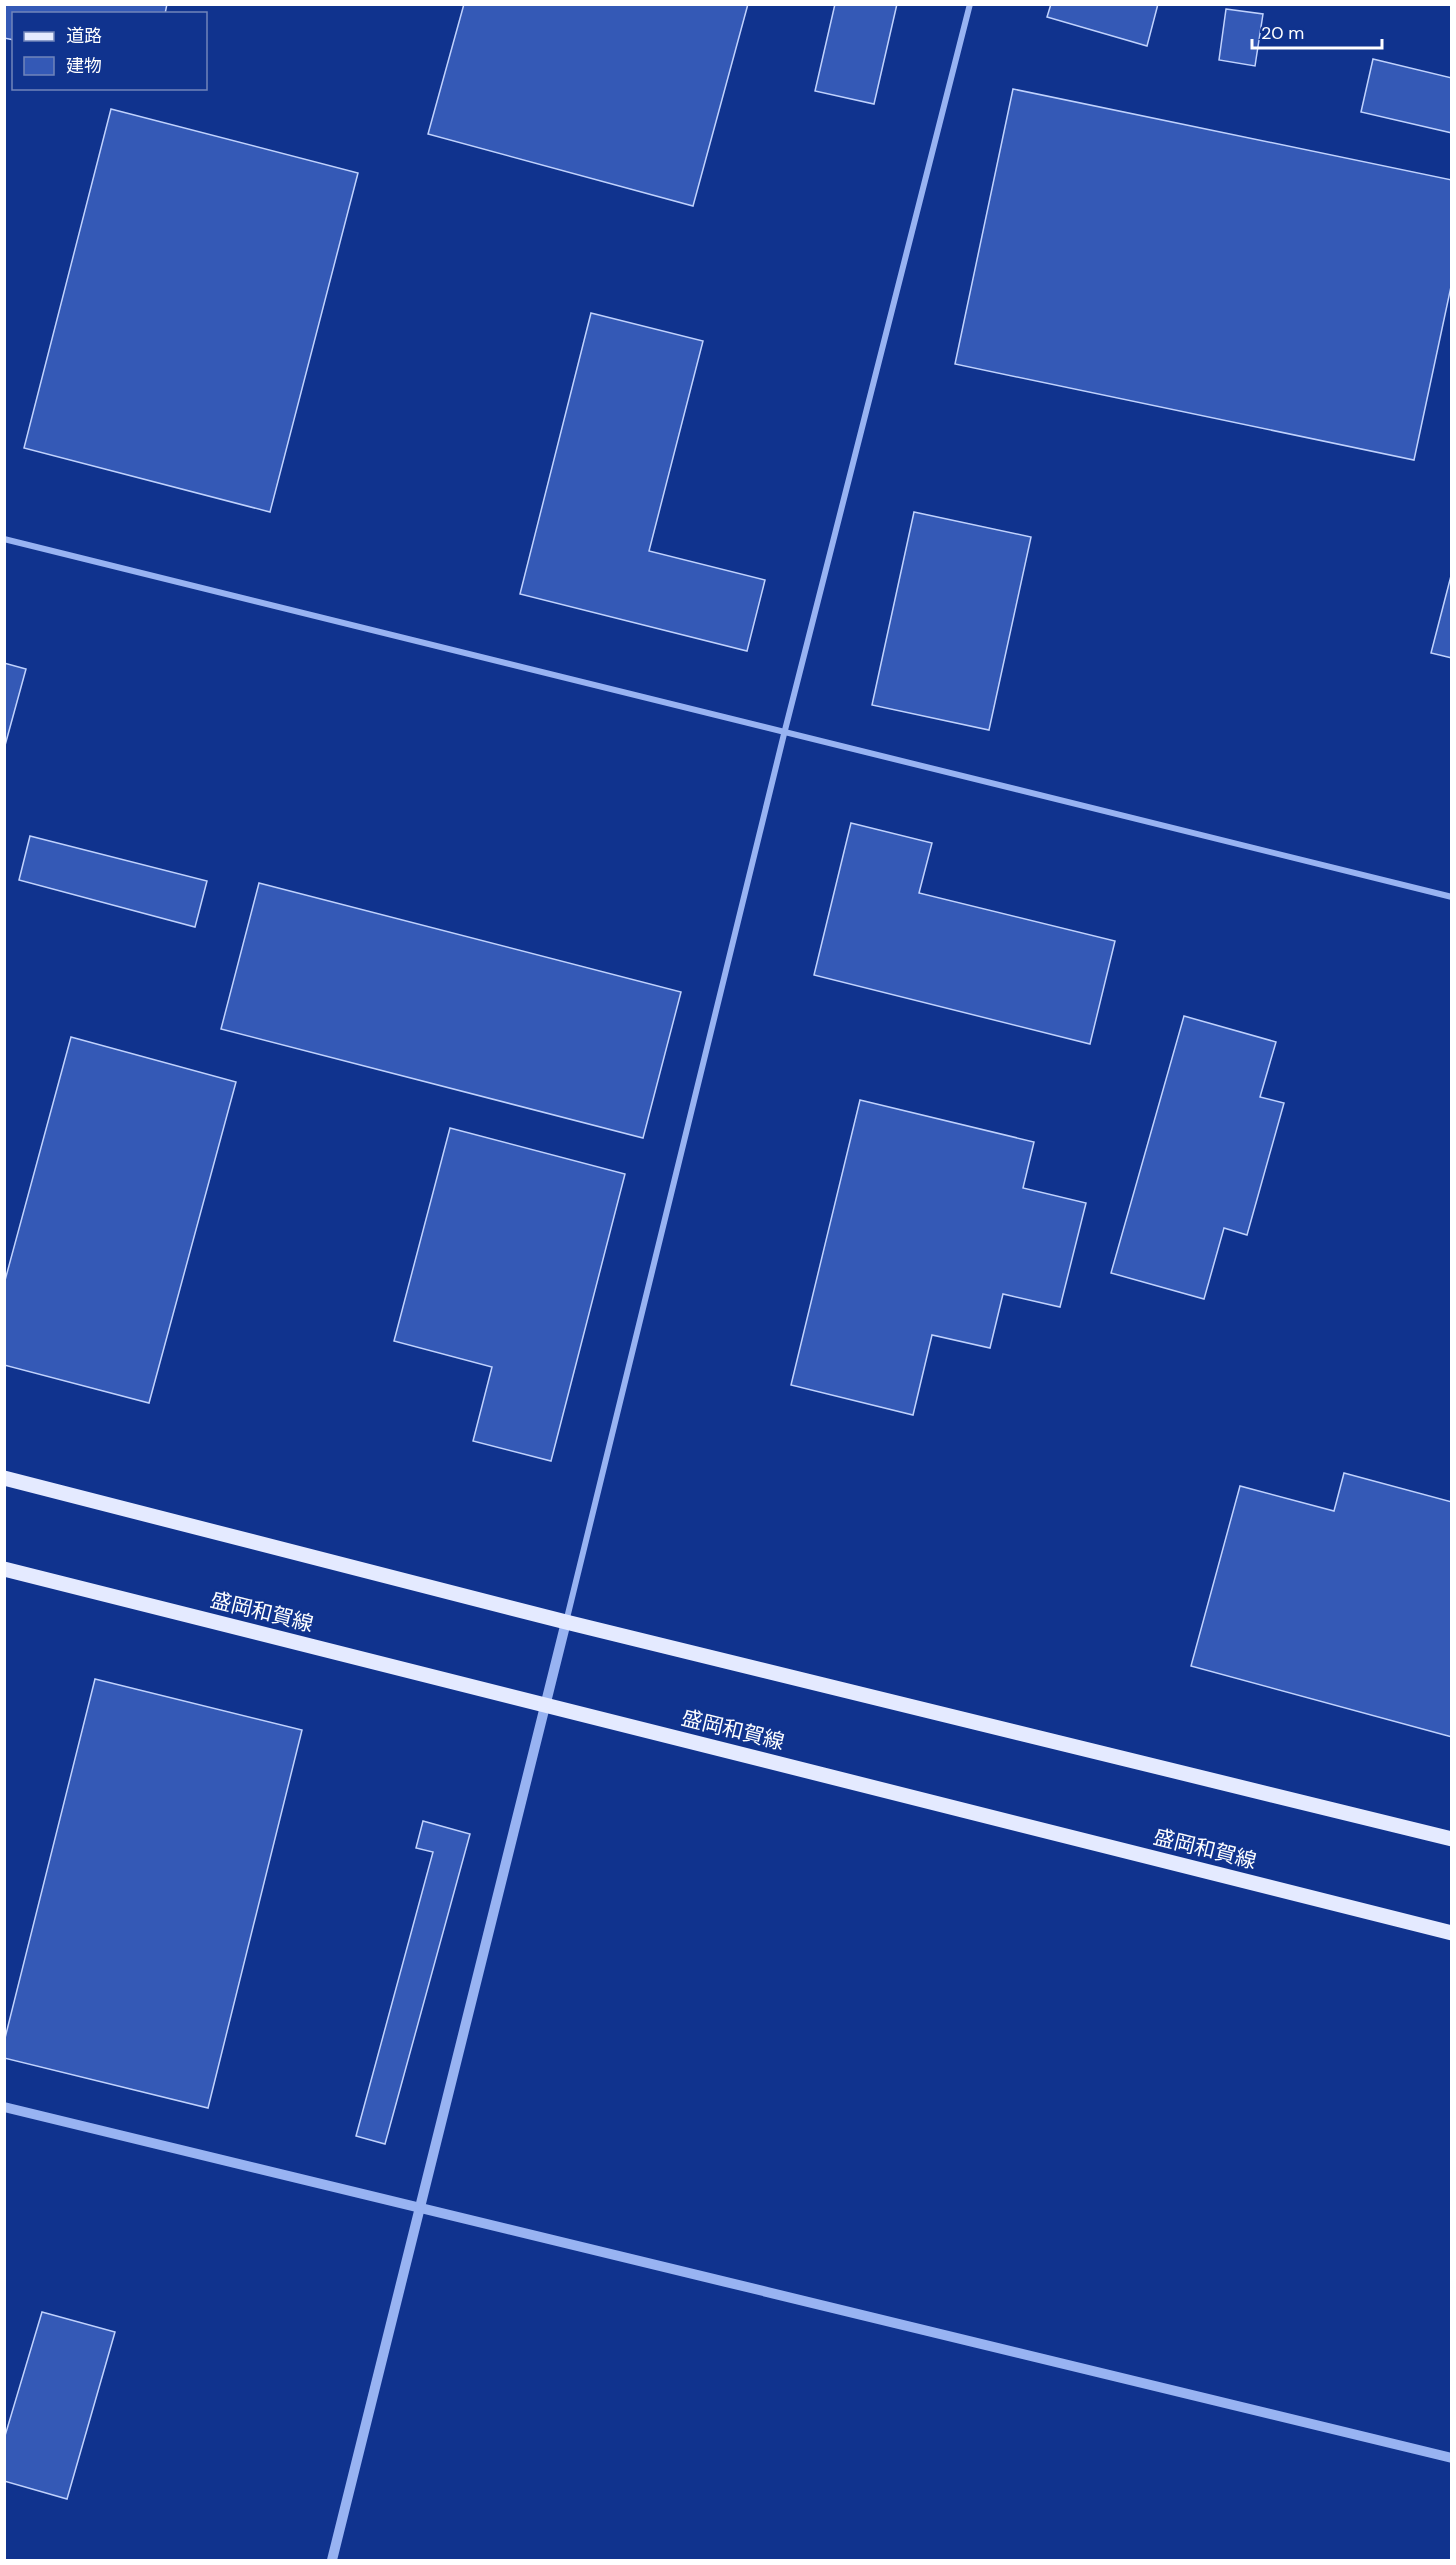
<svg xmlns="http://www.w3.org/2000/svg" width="1456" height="2565" viewBox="0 0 1456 2565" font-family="'DM Sans','Noto Sans JP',sans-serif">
<rect width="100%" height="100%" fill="#10338e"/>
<g fill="#3459b6" stroke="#c0d2fd" stroke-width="1.5">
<polygon points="4,4 167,4 165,14 14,14 14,40 4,38"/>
<polygon points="464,4 748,4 693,206 428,134"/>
<polygon points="835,4 897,4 874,104 815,91"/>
<polygon points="1051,4 1158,4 1147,46 1047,17"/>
<polygon points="1226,9 1263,14 1255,66 1219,60"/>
<polygon points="1373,59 1452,78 1452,133 1361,112"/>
<polygon points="1013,89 1452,180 1452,282 1414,460 955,364"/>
<polygon points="111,109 358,173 270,512 24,448"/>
<polygon points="591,313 703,341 649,551 765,580 747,651 520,594"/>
<polygon points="914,512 1031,537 989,730 872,705"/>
<polygon points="1452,572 1452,658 1431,653"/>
<polygon points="4,663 26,669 4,749"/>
<polygon points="851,823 932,843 919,893 1115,941 1090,1044 814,975"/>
<polygon points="30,836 207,881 195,927 19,880"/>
<polygon points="259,883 681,992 643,1138 221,1029"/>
<polygon points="1184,1016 1276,1042 1260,1097 1284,1103 1247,1235 1224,1228 1204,1299 1111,1273"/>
<polygon points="71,1037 236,1082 149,1403 4,1365 4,1284"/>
<polygon points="860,1100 1034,1142 1023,1188 1086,1203 1060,1307 1003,1294 990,1348 932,1335 913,1415 791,1385"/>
<polygon points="450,1128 625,1174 551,1461 473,1441 492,1367 394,1341"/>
<polygon points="1344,1473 1452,1502 1452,1737 1191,1666 1240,1486 1334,1511"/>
<polygon points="95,1679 302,1730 208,2108 4,2058 4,2042"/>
<polygon points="423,1821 470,1834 385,2144 356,2136 433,1852 416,1848"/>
<polygon points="42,2312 115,2332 67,2499 4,2481 4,2439"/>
</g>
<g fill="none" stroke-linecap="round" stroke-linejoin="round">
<g stroke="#98b3f2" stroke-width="6">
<polyline points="4,539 1452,897"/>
<polyline points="566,1622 784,734 970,4"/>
</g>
<g stroke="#98b3f2" stroke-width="10">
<polyline points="4,2107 1452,2458"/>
<polyline points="332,2560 566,1622"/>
</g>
<g stroke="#e4eaff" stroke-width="15">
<polyline points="4,1478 566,1622 1452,1839"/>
<polyline points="4,1569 1452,1933"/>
</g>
</g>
<g text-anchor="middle" stroke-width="4.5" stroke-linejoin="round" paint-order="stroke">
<g font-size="21" fill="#fff" stroke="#10338e">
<text transform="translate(262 1612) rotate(14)" y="7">盛岡和賀線</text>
<text transform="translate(733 1730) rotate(14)" y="7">盛岡和賀線</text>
<text transform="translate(1205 1849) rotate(14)" y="7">盛岡和賀線</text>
</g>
</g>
<rect width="1456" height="2565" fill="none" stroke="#ffffff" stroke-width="12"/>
<rect x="12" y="12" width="195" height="78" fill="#10338e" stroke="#7085bb" stroke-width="1.5"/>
<rect x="24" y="32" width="30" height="9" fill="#e4eaff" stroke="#7085bb" stroke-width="1.5"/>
<text x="66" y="42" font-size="18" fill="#ffffff">道路</text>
<rect x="24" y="57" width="30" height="18" fill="#3459b6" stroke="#7085bb" stroke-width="1.5"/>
<text x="66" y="72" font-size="18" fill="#ffffff">建物</text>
<path d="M1252 39v9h130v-9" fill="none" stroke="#ffffff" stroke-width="3"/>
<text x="1261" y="39" font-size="18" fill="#ffffff" stroke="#10338e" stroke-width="4.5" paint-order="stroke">20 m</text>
</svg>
